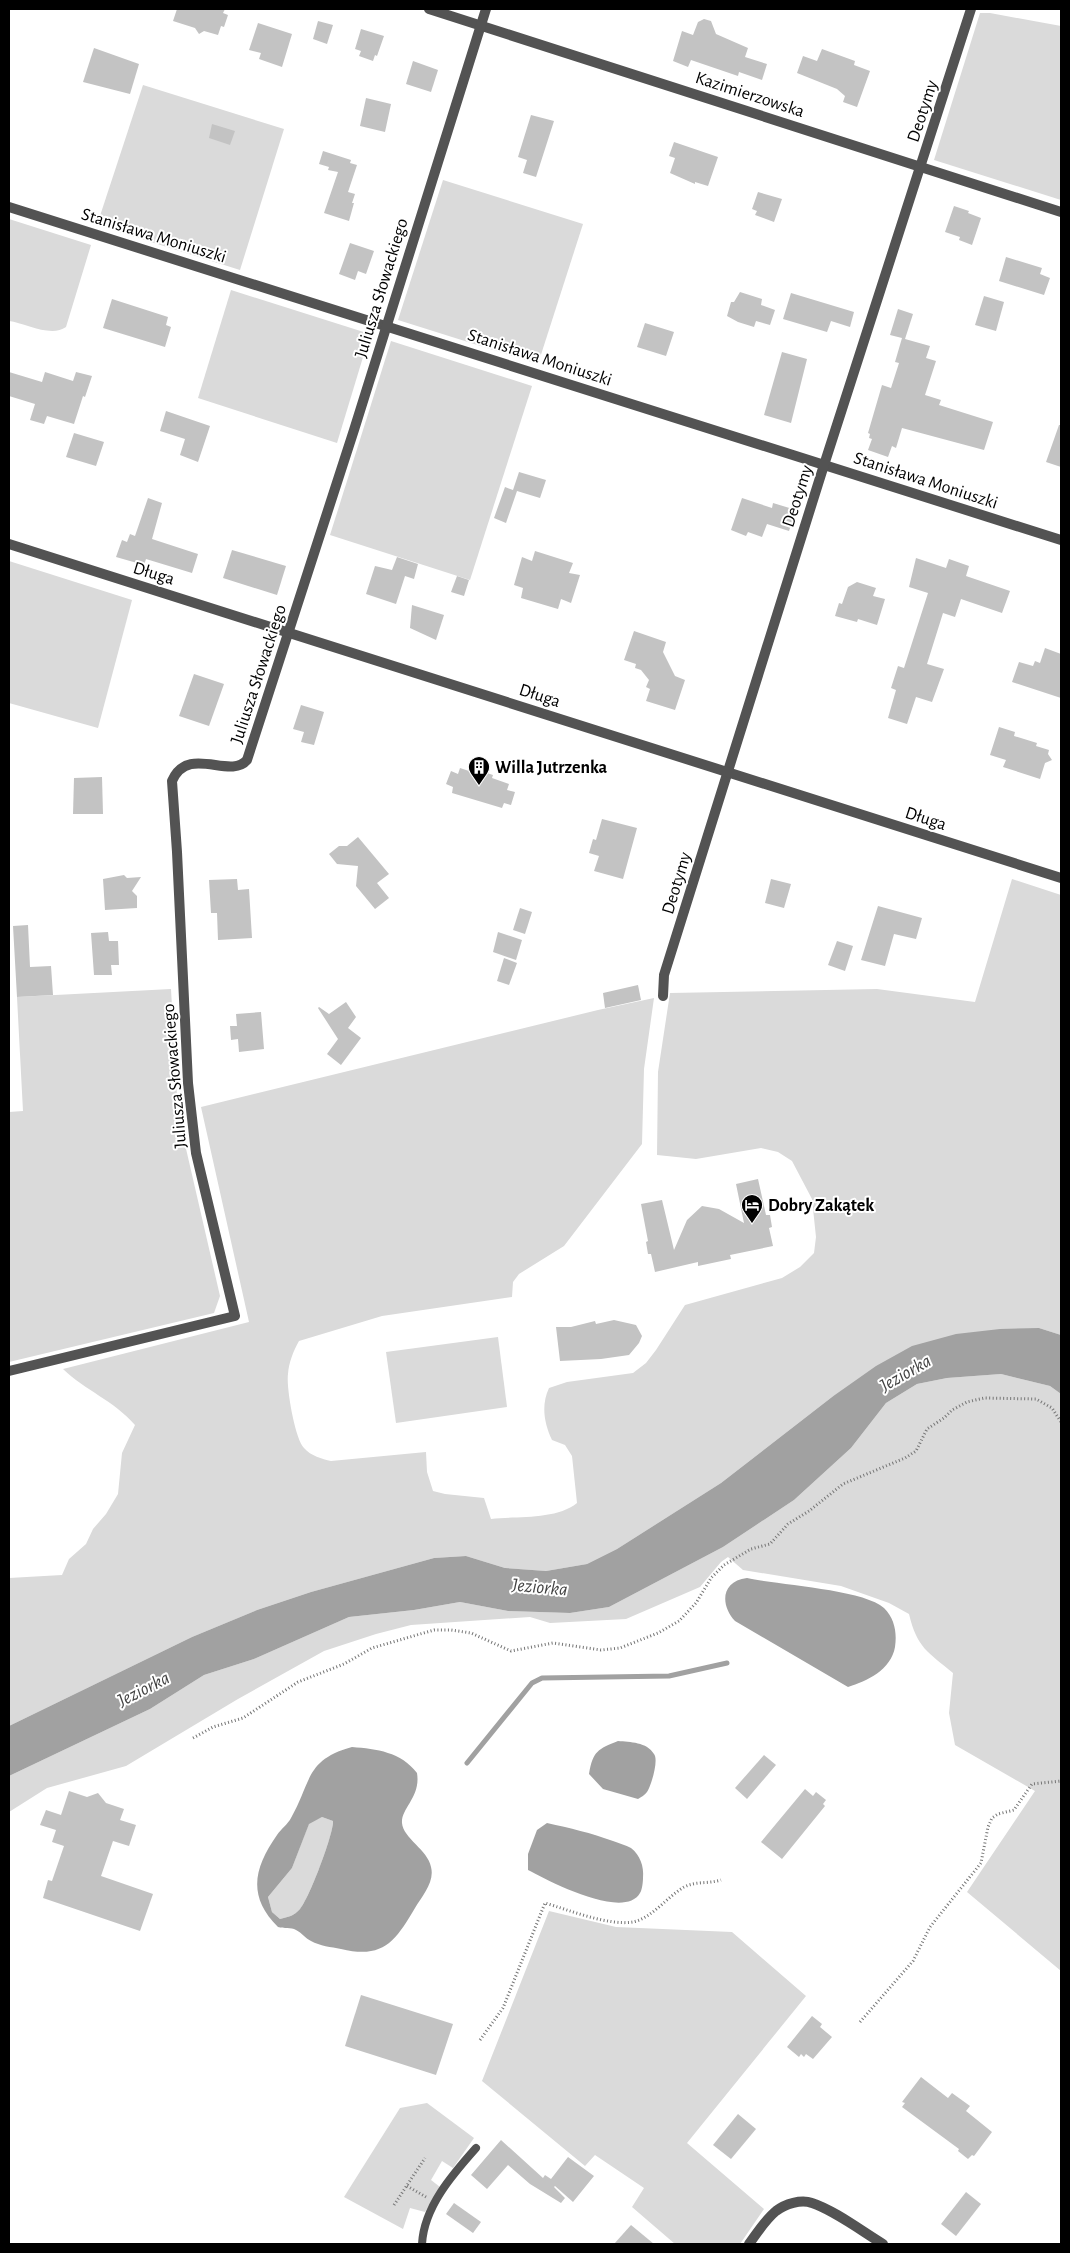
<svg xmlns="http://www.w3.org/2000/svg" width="1070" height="2253" viewBox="0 0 1070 2253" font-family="'Alegreya Sans',sans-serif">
<rect width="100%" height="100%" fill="#fff"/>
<g fill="#dadada">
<polygon points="980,13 990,13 1061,26 1061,200 934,160"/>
<polygon points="143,85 284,129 240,270 97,225"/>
<polygon points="443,180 583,224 538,364 398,320"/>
<path d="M9,219L91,245L66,327C51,338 25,323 9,321Z"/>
<polygon points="231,290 370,334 337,443 198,398"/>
<polygon points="391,341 532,386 470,580 330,535"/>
<polygon points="9,561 132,600 98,728 9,703"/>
<path d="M1012,879L1061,895V1335L1039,1328L832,1397L721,1483L617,1549L587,1564L546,1571L505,1568L466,1556L434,1558L311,1592L257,1610L192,1637L9,1726V1578L62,1575L69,1559L86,1544L93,1529L106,1514L118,1494L122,1453L135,1425C113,1400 86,1391 63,1369L249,1322L201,1107L598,1010L654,998L644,1069L642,1144L564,1246L519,1274L513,1282L512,1297L382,1316L299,1341C293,1352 289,1362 288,1374C286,1387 295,1439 304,1448C311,1456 322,1459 331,1461L426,1452L427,1472L433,1491L445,1494L484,1498L491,1519C517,1516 556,1520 577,1503L572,1456L565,1445L552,1440C544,1423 541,1405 549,1388L567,1382L633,1373L646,1363L656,1350L685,1305L782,1278L800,1267L814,1253L816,1237L812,1199L792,1161L778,1152L761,1148L696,1159L657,1155L658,1072L670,993L877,989L975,1002Z"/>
<polygon points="171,989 178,1114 220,1296 214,1313 9,1362 9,1112 23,1111 17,997"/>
<polygon points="498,1337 507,1407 396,1423 386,1352"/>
<path d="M1001,1374L1050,1386L1061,1394V1971L967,1892L1035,1791L955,1745L949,1713L953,1673C928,1652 917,1648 909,1614L889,1603L841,1586L743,1570L728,1557L721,1562L700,1587L626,1619L550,1623L530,1617L411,1625L376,1634L324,1651L238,1699L126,1766L47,1788L9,1812V1776L150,1709L204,1675L254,1659L349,1617L414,1610L460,1602L508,1611L570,1613L609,1607L723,1547L794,1500L851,1448L886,1403L917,1384L947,1378Z"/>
<path d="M322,1817L333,1821C334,1833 309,1899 300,1909C294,1916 288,1917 280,1919L272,1912L268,1897L292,1868L309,1823Z"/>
<polygon points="549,1911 616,1927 732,1932 806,1996 687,2143 764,2209 740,2244 675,2244 632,2207 644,2188 595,2155 585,2166 482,2081"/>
<polygon points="427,2103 474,2138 453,2168 442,2161 431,2180 440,2187 425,2212 410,2208 403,2229 344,2197 400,2108"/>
</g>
<g fill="#a1a1a1" fill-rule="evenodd">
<polygon points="1039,1328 1061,1335 1061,1394 1050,1386 1001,1374 947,1378 917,1384 886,1403 851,1448 794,1500 723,1547 609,1607 570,1613 508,1611 460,1602 414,1610 349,1617 254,1659 204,1675 150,1709 9,1776 9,1726 192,1637 257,1610 311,1592 434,1558 466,1556 505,1568 546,1571 587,1564 617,1549 721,1483 832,1397 876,1366 912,1346 956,1334 1000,1329"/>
<path d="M747,1578C777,1585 863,1589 884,1608C895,1619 897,1633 895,1647C891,1670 867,1681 848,1687L735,1621C720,1605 721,1581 747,1578Z"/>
<path d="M618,1741C630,1742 647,1742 654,1754C659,1760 651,1786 647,1792C645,1795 641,1797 638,1799L603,1789L589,1774C593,1751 598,1749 618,1741Z"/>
<path d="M352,1747C377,1749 401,1752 417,1773C421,1797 401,1808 402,1823C403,1838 428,1850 431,1867C435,1882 422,1896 415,1908C395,1942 383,1959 341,1949C331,1947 320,1946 311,1941C305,1938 302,1933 296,1930C291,1927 284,1929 278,1927C247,1896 254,1868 277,1835C281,1829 288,1824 291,1818C312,1781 305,1760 352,1747ZM322,1817L333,1821C334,1833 309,1899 300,1909C294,1916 288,1917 280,1919L272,1912L268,1897L292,1868L309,1824Z"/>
<path d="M547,1823C570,1828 591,1833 613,1841C618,1843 626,1845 631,1848C640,1855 644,1866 643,1878C643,1882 642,1890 640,1893C624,1921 547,1880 528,1870V1854L537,1830Z"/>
</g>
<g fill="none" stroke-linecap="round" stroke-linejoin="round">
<polyline stroke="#a1a1a1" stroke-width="5" points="467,1763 532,1683 542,1678 669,1676 727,1663"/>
</g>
<g fill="#c3c3c3">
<polygon points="177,9 225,9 223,13 228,15 224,27 221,26 218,35 204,31 199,34 195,28 173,21"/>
<polygon points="704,19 711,21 716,34 748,48 745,57 767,64 762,80 739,72 738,76 691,60 688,67 673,61 682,31 693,35 698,22"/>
<polygon points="318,21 333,25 327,44 313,39"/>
<polygon points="258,23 292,34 282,67 259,59 261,53 249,50"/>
<polygon points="361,29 384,36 377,56 375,55 373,61 359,56 361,51 355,49"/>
<polygon points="94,48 139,64 130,94 83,82"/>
<polygon points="822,49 855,61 854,65 870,71 857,107 843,102 845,96 837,89 797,73 803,56 817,61"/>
<polygon points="413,61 438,70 431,92 406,84"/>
<polygon points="366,98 391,104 385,132 360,126"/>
<polygon points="531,115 554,121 536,177 523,173 527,160 518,157"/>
<polygon points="212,124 235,131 230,145 209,138"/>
<polygon points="674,142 718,157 708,186 695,182 695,184 670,173 675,158 669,156"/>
<polygon points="323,151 351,160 350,163 357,165 348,192 355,194 352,203 354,203 349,221 324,213 338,172 328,170 329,167 319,164"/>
<polygon points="758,192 782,199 774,222 755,215 757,211 752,209"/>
<polygon points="954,206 969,211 968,213 981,218 972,245 959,240 960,237 945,232"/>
<polygon points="350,243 374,251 366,274 358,271 355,280 339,274"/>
<polygon points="1006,257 1042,268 1040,274 1050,278 1044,295 999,281"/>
<polygon points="740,292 762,299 761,305 775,310 770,325 756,321 754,327 738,322 727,316 731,302 734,302"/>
<polygon points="791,293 854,312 850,327 831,321 827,332 783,319"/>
<polygon points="984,296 1004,302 996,331 975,325"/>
<polygon points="112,299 168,317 166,325 171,327 165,347 103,328"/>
<polygon points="898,309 913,314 905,339 930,346 926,358 936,361 925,395 941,400 939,405 993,422 984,450 902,428 896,448 892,446 888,457 868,450 872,439 869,438 870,434 868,433 882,385 891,388 899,363 895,362 902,338 890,335"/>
<polygon points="645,323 674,332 666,356 637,347"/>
<polygon points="782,352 807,359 791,423 764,415"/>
<polygon points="9,372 42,382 45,372 73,381 76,372 92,376 85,397 83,396 74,424 47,416 44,424 30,420 35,404 9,396"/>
<polygon points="166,411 210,426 198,462 180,455 185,439 160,431"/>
<polygon points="1059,425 1061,425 1061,467 1046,462"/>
<polygon points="74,433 104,442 96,466 66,457"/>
<polygon points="519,472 546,480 540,498 517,491 506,523 494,518 505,487 513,490"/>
<polygon points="148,498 162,503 152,539 198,554 192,573 146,559 144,565 116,557 122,540 127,542 130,534 135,536"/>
<polygon points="742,498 772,508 773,503 796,510 789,531 767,524 762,537 748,532 746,536 731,530"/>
<polygon points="232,550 286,566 277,595 223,578"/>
<polygon points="535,551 573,563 569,573 580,575 571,603 561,599 558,609 521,598 523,588 514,585 522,557 532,561"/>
<polygon points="397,557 418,564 414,579 405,576 396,604 366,594 375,566 392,570"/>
<polygon points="916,558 946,568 949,559 969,566 966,576 1010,591 1002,613 961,599 955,617 943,613 927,664 944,669 932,702 916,697 907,724 888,718 896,690 891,688 898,666 904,668 928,593 909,587"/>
<polygon points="457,576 469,580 464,596 451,592"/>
<polygon points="857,582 876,588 873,596 885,599 877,625 858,619 857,622 835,616 839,603 842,604 848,587"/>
<polygon points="412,605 444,615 436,640 410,628"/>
<polygon points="634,631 666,642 663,652 675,676 685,680 675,710 646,701 650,689 646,687 649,680 641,670 635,668 636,664 624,660"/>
<polygon points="1045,648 1061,654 1061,698 1012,682 1019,662 1033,666 1035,661 1040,663"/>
<polygon points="194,674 224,684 209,726 179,716"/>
<polygon points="301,705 324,712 314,745 301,742 304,732 293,729"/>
<polygon points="999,727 1015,732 1014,736 1037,743 1036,746 1049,750 1048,754 1052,760 1045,763 1040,779 1003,767 1006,760 990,755"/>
<polygon points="474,765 489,770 487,773 493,775 492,778 509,784 507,790 515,792 511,805 504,803 502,808 452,793 453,787 446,784 451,771 458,774 460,768 472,772"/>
<polygon points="102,777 103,814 73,814 74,778"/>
<polygon points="602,819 637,828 623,879 594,871 599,856 589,853 593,839 596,840"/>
<polygon points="358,837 389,874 377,883 389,898 375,909 356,886 358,866 337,864 329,854 339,846 347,846"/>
<polygon points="124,875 127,878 141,877 132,891 137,896 137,908 105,910 103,879"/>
<polygon points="237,879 238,890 249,889 252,938 218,940 217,913 211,913 209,880"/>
<polygon points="771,879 791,884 784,908 765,903"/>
<polygon points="878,906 922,918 916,939 894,934 885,966 861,960"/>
<polygon points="520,908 532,912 525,934 513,930"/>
<polygon points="28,925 30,967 51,966 53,995 17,997 13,926"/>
<polygon points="108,932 109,941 118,941 119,965 111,965 112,975 94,975 91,933"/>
<polygon points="498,932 522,940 516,960 493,952"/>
<polygon points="837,941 853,946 845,971 828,965"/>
<polygon points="504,958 517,963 509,985 497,981"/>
<polygon points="638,985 641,1000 605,1008 603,993"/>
<polygon points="346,1002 356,1017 348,1028 361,1038 341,1065 327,1054 338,1039 318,1008 319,1007 329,1014"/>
<polygon points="261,1012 264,1049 239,1052 238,1039 231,1040 230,1026 237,1026 236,1014"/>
<polygon points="758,1179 766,1215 770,1215 772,1227 769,1228 773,1246 730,1255 731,1259 698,1266 698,1262 655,1272 651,1254 648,1254 646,1242 648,1241 641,1204 662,1200 674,1250 687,1220 702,1206 719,1209 744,1223 736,1184"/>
<polygon points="614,1320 636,1325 642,1336 639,1343 629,1355 601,1359 560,1361 556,1327 571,1327 595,1321 596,1324"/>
<polygon points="764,1755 776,1765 747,1799 735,1788"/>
<polygon points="805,1789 813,1796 816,1792 826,1800 823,1804 825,1806 782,1859 761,1842"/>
<polygon points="69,1791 87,1797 98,1793 106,1803 124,1809 120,1820 136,1825 129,1846 113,1841 101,1876 153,1894 140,1931 43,1898 48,1880 52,1881 64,1846 52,1842 56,1830 40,1825 46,1810 61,1815"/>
<polygon points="361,1995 453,2024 436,2075 345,2046"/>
<polygon points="812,2016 822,2024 820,2027 832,2037 813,2059 806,2054 804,2057 801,2054 799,2057 787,2047"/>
<polygon points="921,2077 948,2098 952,2093 970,2106 966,2111 992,2132 974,2156 972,2155 968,2159 958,2151 959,2149 902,2107 905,2103 902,2102"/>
<polygon points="738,2114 756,2129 731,2159 713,2145"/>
<polygon points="501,2140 543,2178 545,2175 551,2179 568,2157 594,2176 573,2202 555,2186 554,2187 565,2198 561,2203 530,2184 508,2165 487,2189 471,2175"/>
<polygon points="966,2192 981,2204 956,2236 941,2224"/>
<polygon points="454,2203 481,2222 473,2233 446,2214"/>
<polygon points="631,2225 654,2244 614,2244"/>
</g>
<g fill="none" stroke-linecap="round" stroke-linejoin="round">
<g stroke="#757575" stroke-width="3" stroke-dasharray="1 2.5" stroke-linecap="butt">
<polyline points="193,1738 213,1727 243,1718 298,1682 344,1664 372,1648 434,1630 451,1630 471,1633 511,1651 553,1643 601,1650 620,1648 658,1633 679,1621 696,1603 711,1578 724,1565 751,1549 770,1544 788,1524 809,1511 843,1484 905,1458 916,1451 927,1429 944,1418 952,1410 967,1402 984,1398 1036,1399 1052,1408 1061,1422"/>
<polyline points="860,2022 913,1961 930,1927 981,1863 988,1827 992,1818 998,1814 1014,1810 1032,1784 1061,1781"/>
<path d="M480,2040L503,2008L545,1903C569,1910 608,1926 633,1922C652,1918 667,1897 684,1887C696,1881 708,1884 721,1880"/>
<polyline points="407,2186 426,2197"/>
<polyline points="394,2205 425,2158"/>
</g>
<path stroke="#535353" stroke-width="8" d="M422,2244C424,2207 452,2175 476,2148"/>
<g stroke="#535353" stroke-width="10">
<polyline points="429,9 1061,212"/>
<polyline points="9,207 1061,540"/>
<polyline points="663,996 664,975 824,465 971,9"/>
<path d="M9,1371L235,1316L196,1153L188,1083L177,852L172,781C188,744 230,780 247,760L354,430L486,9"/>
<path d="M749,2244C757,2233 765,2220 776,2211C785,2204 801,2199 812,2203C834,2210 863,2232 883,2244"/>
</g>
<polyline stroke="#535353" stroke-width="10" points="9,544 1061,878"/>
</g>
<defs>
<g id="building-pin" transform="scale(1.125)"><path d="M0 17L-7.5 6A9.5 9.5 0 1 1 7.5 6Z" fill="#000" stroke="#fff"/><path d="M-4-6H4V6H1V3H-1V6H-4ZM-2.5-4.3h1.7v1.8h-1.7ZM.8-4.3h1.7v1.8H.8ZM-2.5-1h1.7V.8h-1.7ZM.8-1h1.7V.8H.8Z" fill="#fff"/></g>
<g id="hotel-pin" transform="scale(1.125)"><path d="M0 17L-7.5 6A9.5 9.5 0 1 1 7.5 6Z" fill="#000" stroke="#fff"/><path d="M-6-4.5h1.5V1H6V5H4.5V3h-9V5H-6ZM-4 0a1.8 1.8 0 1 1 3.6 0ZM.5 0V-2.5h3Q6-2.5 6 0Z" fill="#fff"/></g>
</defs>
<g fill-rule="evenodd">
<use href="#building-pin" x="479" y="767"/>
<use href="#hotel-pin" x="752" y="1205"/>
</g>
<g text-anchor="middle" stroke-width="4" stroke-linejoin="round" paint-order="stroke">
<g font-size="18" fill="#000" stroke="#fff">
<text transform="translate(750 94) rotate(18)" y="6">Kazimierzowska</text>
<text transform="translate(922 111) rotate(-72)" y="6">Deotymy</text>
<text transform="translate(154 235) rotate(17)" y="6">Stanisława Moniuszki</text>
<text transform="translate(381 288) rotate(-73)" y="6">Juliusza Słowackiego</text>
<text transform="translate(540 357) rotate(18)" y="6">Stanisława Moniuszki</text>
<text transform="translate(926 480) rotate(18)" y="6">Stanisława Moniuszki</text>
<text transform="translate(797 496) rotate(-72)" y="6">Deotymy</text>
<text transform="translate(154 573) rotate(17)" y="6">Długa</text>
<text transform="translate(258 674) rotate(-72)" y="6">Juliusza Słowackiego</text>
<text transform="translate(540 695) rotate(18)" y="6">Długa</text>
<text transform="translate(926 818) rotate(18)" y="6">Długa</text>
<text transform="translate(676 883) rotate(-73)" y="6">Deotymy</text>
<text transform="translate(174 1076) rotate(-95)" y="6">Juliusza Słowackiego</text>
</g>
<g font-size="18" font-weight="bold" fill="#000" stroke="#fff" text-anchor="start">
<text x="495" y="773">Willa Jutrzenka</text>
<text x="768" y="1211">Dobry Zakątek</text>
</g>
<g font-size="19" font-style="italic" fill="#424242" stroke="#fff">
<text transform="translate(905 1372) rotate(-30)" y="7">Jeziorka</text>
<text transform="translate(540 1586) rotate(5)" y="7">Jeziorka</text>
<text transform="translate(143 1688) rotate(-27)" y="7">Jeziorka</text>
</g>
</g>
<rect width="1070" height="2253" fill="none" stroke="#000000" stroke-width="20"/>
</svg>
